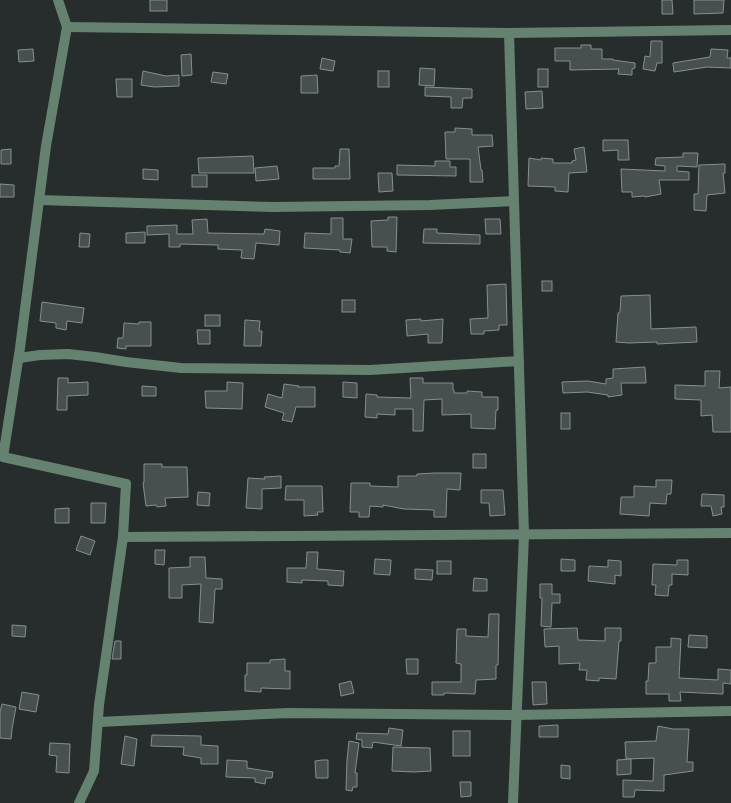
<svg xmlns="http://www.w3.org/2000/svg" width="731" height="803" viewBox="0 0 731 803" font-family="Spectral,serif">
<rect width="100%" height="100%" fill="#272d2c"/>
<g fill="#484f50" stroke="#868e8f">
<rect x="150" y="0" width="17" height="11"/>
<polygon points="662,0 672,0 673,14 662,14"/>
<polygon points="694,0 724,0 723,13 694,14"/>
<polygon points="651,41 662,41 662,63 657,63 655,71 643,69 645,56 650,57"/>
<polygon points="581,45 591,45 591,49 602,49 602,59 613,59 613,60 635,63 635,68 632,69 632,75 618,74 619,69 570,70 570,61 555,61 555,48 581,48"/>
<polygon points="33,49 34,61 19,62 18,50"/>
<polygon points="711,49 728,50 727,58 731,58 731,68 707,67 674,72 673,63 710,57"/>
<polygon points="191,54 192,75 182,76 181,55"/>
<polygon points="322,58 335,61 333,71 320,69"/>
<polygon points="420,68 435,69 434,86 419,85"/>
<rect x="538" y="69" width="10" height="18"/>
<polygon points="143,71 166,76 179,75 179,86 154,87 141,85"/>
<rect x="378" y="71" width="11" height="16"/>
<polygon points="213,72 228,74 226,84 211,82"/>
<polygon points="317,75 318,93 301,93 301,76"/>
<polygon points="116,79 132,79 132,97 117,97"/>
<polygon points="425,87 472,89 472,98 463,98 462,108 451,108 451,97 425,96"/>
<polygon points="542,91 543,108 526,109 525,92"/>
<polygon points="455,128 472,129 472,135 492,135 493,146 478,147 481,170 482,170 483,182 470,182 470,159 446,159 445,132 455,132"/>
<polygon points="603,140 628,140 629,160 618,160 618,150 603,151"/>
<polygon points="584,147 587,172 569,173 568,192 555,191 555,187 528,186 529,158 541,160 541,158 553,159 553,163 572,163 572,161 576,160 574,149"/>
<polygon points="11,149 11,164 1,164 1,150"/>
<polygon points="340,149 349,149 350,179 313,179 313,168 335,168 335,166 339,166"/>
<polygon points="683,153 698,153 697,167 677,166 677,171 689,172 689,180 659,180 661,194 645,197 645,196 632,197 632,192 622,192 621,169 665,171 665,166 655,165 656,158 683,157"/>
<polygon points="253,156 254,173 199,173 198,158"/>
<polygon points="435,161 450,161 450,167 456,167 456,176 397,175 397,165 435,166"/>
<polygon points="725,164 725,173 723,173 725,193 707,195 706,211 694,210 694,194 698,194 699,165"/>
<polygon points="277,166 279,179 256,181 255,168"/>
<polygon points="143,169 158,170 158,180 143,179"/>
<polygon points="378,173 392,173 393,191 379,192"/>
<rect x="192" y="175" width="15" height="12"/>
<polygon points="0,184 14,185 14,197 0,197"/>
<polygon points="388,217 397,217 396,252 387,251 387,247 372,247 371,221 388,220"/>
<polygon points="331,218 343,218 343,239 352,239 350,253 340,252 340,250 304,248 305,233 331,234"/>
<polygon points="207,219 208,233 264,234 265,229 280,231 279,245 256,243 254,259 241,258 242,250 218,249 218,245 180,244 180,247 169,247 169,234 147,235 147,226 177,225 177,234 193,234 192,220"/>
<polygon points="485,219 500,219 501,234 486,234"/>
<polygon points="424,229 437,229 437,233 480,235 480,244 423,243"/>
<polygon points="145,232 145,243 126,243 126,233"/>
<polygon points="80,233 90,234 89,247 79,247"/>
<rect x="542" y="281" width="10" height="10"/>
<polygon points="506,284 507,325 499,325 499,330 484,331 484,334 471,334 470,319 488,318 487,285"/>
<polygon points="650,295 651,329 696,327 697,342 657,344 657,342 629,343 616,342 618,313 620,312 621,296"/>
<rect x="342" y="300" width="13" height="12"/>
<polygon points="42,302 84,308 82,323 67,321 66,330 56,328 56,323 40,321"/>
<rect x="205" y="315" width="15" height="11"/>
<polygon points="421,319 421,321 443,319 442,343 428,343 428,334 407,336 406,320"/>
<polygon points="245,320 260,321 259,331 262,331 261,346 244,346"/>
<polygon points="139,322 151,322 151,346 126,346 126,349 117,348 118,338 123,338 124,323 139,324"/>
<polygon points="197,330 210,330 210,344 198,344"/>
<polygon points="645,367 646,383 621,383 622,395 608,397 608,395 587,392 563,393 562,382 588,381 606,384 606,379 613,378 613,369"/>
<polygon points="705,371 720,371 719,388 731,387 731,432 713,432 712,415 701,416 701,400 675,399 675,385 705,386"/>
<polygon points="58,378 68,378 68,383 88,382 88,395 67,396 67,410 57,410"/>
<polygon points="410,378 423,378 423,383 453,383 453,390 454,390 454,393 467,393 467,391 482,392 482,397 498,397 498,410 496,410 495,429 471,428 471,414 442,415 442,399 424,400 423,431 413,431 413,409 395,409 395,415 377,414 377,418 365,417 366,394 377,395 377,397 411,398"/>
<polygon points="227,382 243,383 242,409 206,408 205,391 227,391"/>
<polygon points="343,382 357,383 357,398 343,397"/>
<polygon points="284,384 299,386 298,387 315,387 315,407 296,407 292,422 282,420 284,413 265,407 268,394 282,398"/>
<polygon points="142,386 156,387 156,396 142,396"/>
<rect x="561" y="413" width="9" height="16"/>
<rect x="473" y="454" width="13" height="14"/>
<polygon points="144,464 162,464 162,467 187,467 188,497 165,498 166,506 157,507 156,505 146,506 143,483 144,482"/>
<polygon points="435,473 461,473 460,490 447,489 446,517 434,517 434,510 404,509 383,505 383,507 370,506 369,517 359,517 359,512 350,512 351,483 370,483 370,486 398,487 398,476 417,476 417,474"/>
<polygon points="281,476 281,488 262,489 262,509 246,508 248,478 265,479 264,477"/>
<polygon points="656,480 672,480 671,494 667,494 666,504 650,503 649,516 620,514 621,497 634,497 634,486 656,487"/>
<polygon points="286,486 322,486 323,512 317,512 318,515 304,516 304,500 285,500"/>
<polygon points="481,490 503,490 505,515 490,516 489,503 481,503"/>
<polygon points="198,492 210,493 209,506 197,505"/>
<polygon points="702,494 724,495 724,507 721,507 722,514 713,516 711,506 701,506"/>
<polygon points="91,503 106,503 105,523 91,523"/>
<polygon points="69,508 69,523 55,523 55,509"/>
<polygon points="81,536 95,541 90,555 76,550"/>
<polygon points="155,550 165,550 164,565 155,564"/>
<polygon points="307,552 318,552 317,569 344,571 343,586 328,585 328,581 302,580 302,583 287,582 287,568 306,568"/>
<polygon points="190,557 205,557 206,578 222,579 222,589 215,589 213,623 199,622 201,584 182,585 182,598 169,598 169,568 190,567"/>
<polygon points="375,559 391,560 390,575 374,574"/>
<polygon points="561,559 575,560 575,571 561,571"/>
<polygon points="608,560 621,561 621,576 615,575 615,584 588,581 589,566 608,567"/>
<polygon points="677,560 688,560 688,575 672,574 672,585 669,585 668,596 655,595 656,585 652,585 653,564 677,565"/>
<rect x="437" y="561" width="14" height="13"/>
<polygon points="415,569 433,570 432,580 415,579"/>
<polygon points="474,578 487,579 487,591 473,591"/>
<polygon points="540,584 552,584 552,594 560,594 560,603 552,603 551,627 541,626 542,598 540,598"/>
<polygon points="489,614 499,614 498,665 496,665 496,679 476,680 475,694 444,693 444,695 432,695 432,682 461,682 461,664 456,663 457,629 466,629 466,636 488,637"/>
<polygon points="12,625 26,626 25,637 12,636"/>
<polygon points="577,628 578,640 605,641 605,628 621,628 621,641 619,641 616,679 599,678 599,681 586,680 587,670 579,670 580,663 559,664 559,646 545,647 544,629"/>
<polygon points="689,635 707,636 707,648 688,647"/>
<polygon points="671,638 681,639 679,678 718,680 718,669 731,670 731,684 723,683 723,694 680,692 681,701 669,701 669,694 646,694 646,681 648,681 649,663 656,663 656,647 671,647"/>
<polygon points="115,641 121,641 121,659 112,659"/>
<polygon points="285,659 285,671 290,671 290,689 261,688 261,692 245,691 245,675 247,675 247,663 270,663 270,660"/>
<polygon points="406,659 418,659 418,674 407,674"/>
<polygon points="351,681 354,693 341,696 339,684"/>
<polygon points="532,682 546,682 547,704 533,705"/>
<polygon points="22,692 39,695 36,712 19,709"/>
<polygon points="2,704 16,707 12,729 11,739 0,738 0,712"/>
<polygon points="558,725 558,737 539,737 539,726"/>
<polygon points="658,726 673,729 689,729 687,762 693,762 693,771 664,775 664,791 635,790 634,797 623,797 623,780 653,781 654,758 626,759 625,742 656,741"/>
<polygon points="389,728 403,730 401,746 373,742 372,748 362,747 362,740 356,739 357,733 388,734"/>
<rect x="453" y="731" width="17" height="25"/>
<polygon points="152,735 201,736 201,745 218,746 218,764 201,764 201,758 183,755 184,747 151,746"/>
<polygon points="125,736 137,739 134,766 121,764"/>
<polygon points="349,741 359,743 355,773 357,773 357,787 353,787 352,791 346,790 347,760"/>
<polygon points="50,743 70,744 69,773 56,772 57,756 49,755"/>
<polygon points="393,747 430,748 431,771 414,772 392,771"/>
<polygon points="631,759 631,774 617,775 617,760"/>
<polygon points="227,760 247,761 247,768 273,772 272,778 266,778 265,784 255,782 255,778 226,777"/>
<polygon points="322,760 328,760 328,778 316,778 315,761"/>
<polygon points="561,765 570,766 570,779 561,778"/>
<polygon points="460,782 471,782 471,796 461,797"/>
</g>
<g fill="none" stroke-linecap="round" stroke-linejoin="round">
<g stroke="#658270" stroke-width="10">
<polyline points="58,0 67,27 46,146 20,348 3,457 126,484 123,537 99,705 94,771 79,803"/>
<polyline points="67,27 509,33 731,30"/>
<polyline points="509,33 524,535 513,803"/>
<polyline points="39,200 273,207 430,205 514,201"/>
<polyline points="19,358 40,355 68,354 95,357 126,362 181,368 370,370 519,361"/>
<polyline points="123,537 731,533"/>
<polyline points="99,722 288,713 516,715 731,711"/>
</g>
</g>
</svg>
